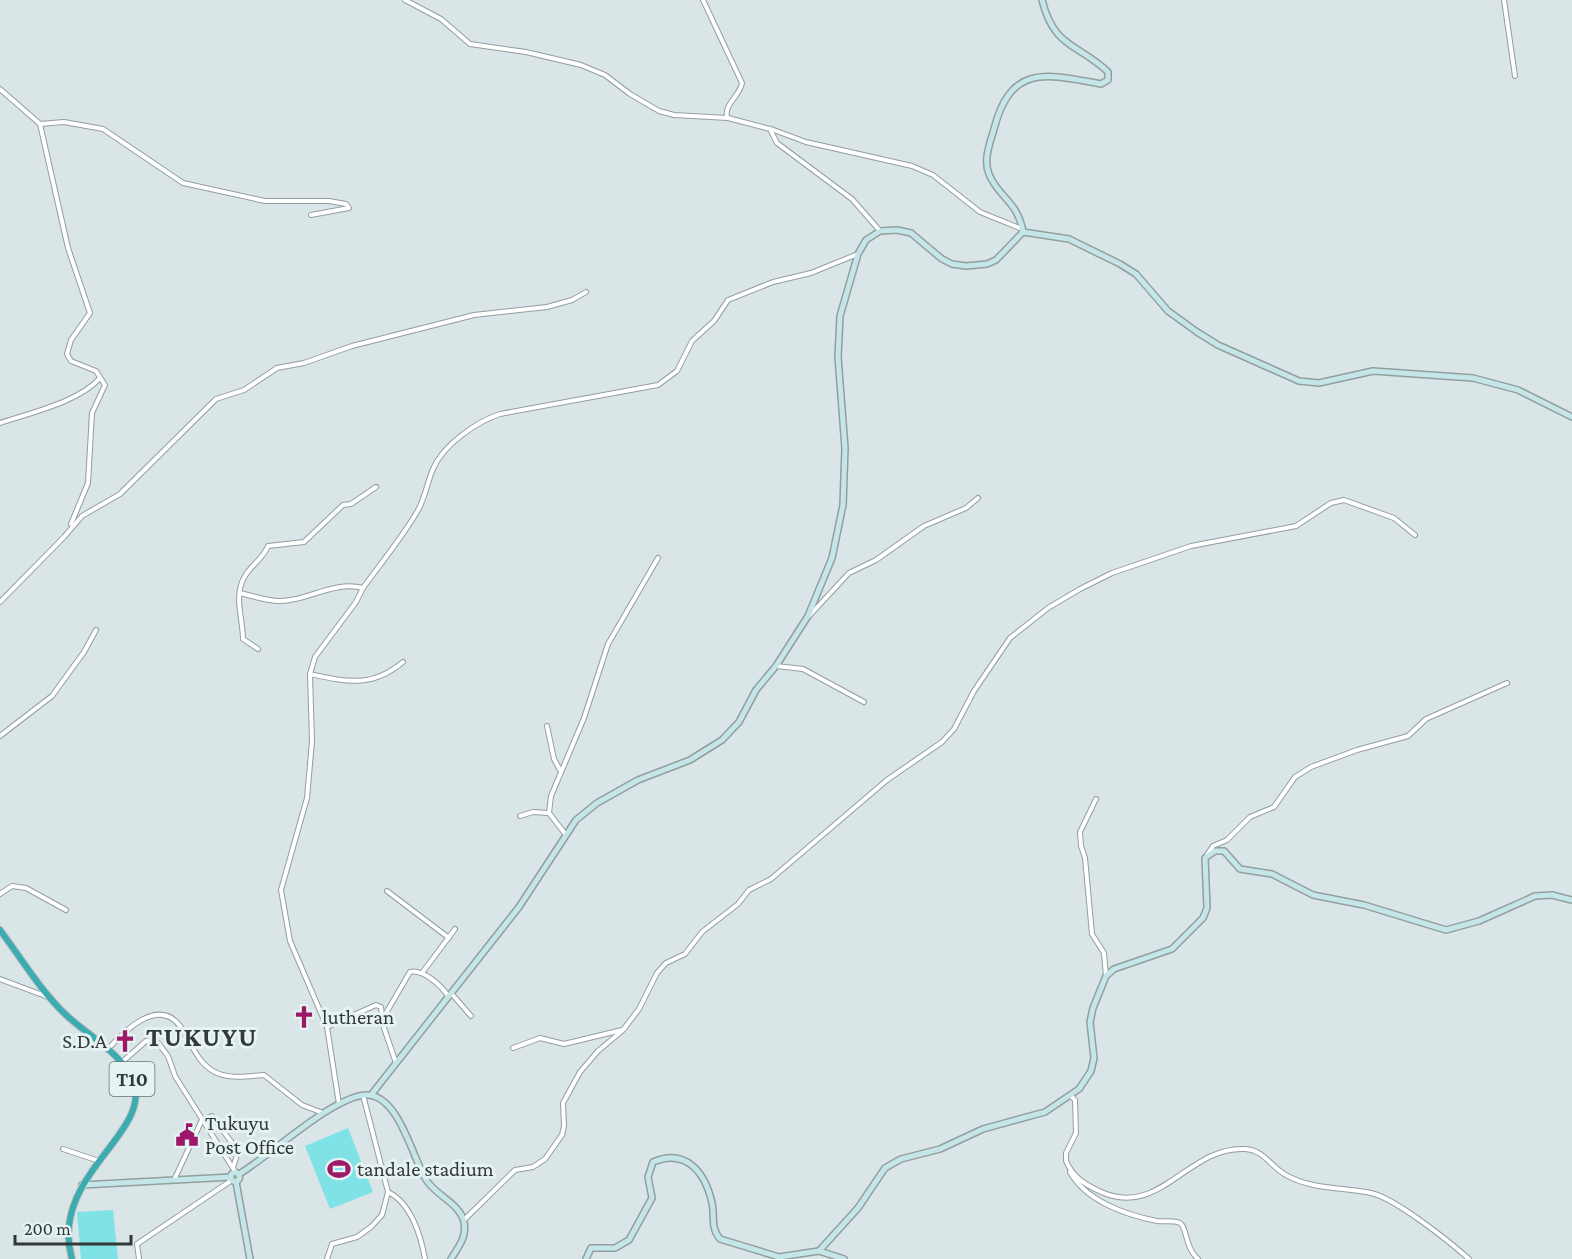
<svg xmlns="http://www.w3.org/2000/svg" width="1572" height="1259" viewBox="0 0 1572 1259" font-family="'Crimson Pro',serif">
<rect width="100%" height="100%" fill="#d9e5e6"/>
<g fill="#7ee2e7">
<polygon points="348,1128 373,1192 330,1209 305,1146"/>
<polygon points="113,1210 118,1259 81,1259 77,1212"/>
</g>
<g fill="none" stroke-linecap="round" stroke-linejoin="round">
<g stroke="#939e9f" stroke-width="6">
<g id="street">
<polyline points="405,0 441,19 470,44 526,52 581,65 605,75 630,94 659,111 674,115 728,118 770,129 777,143 852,199 880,231"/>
<path d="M703,0L742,83C740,96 724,104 727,117"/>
<polyline points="1504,0 1515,76"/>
<polyline points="0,89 40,124 68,248 90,313 71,340 67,354 71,361 96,371 105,385 92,413 88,483 71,524"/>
<polyline points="40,124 64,122 103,129 183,183 265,201 329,201 346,204 349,208 311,215"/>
<polyline points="771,129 806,142 912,166 933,175 980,212 1022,229"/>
<path d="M0,423C30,413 79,402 100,378"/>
<path d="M240,593C252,596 265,600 277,601C307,602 333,580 363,588"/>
<polyline points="0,602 64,537 82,516 120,494 216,399 244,390 277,368 304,363 352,346 474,315 547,307 572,300 586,292"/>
<polyline points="809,616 849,573 876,560 924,526 966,508 978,498"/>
<path d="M258,649L243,639C243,619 233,595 245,576C252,564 263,559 268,546L304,542L343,505L351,504L376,487"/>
<polyline points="776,666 803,669 864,702"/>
<path d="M310,674C347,682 372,688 403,662"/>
<polyline points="547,726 554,759 560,770"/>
<polyline points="0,736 52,696 84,652 96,630"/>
<polyline points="1096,799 1080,832 1081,846 1085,858 1092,934 1104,953 1106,976"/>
<polyline points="520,816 533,812 549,813"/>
<polyline points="566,835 549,813 551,796 584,718 608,644 658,558"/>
<polyline points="1207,855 1213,846 1227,840 1250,817 1274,807 1295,777 1311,767 1357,750 1408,736 1426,719 1507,683"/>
<polyline points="387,891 449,938"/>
<polyline points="0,894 12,886 26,888 66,910"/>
<polyline points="422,973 455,929"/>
<polyline points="0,979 48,997"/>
<polyline points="451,993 471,1016"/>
<path d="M383,1018L410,972C423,969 441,985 448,996"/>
<polyline points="327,1027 376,1005 381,1007 383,1025 396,1063"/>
<polyline points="513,1048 540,1038 564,1044 622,1030"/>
<path d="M108,1049C124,1031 158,997 180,1026C191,1041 196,1061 213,1071C228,1080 248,1076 264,1075L302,1105L323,1113"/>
<polyline points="121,1063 146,1041 155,1039 168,1056 175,1076 236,1173"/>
<path d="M1071,1096L1075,1100L1076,1133L1066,1153V1161C1073,1177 1084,1184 1099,1191C1160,1220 1187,1146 1245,1149C1264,1150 1271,1167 1286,1175C1312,1190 1344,1187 1371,1193C1395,1198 1450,1242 1469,1259"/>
<path d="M339,1104L327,1027L290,941L281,890L307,798L312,741L310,674L315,657L356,602L363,588C381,563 401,539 417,512C425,499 427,483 433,469C443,445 476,422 500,414L658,385L677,371L692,341L714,321L728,300L773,282L811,273L858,254"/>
<polyline points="63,1149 99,1161"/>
<path d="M1070,1172C1086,1201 1126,1215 1157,1221C1163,1222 1175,1220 1180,1223C1187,1227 1185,1248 1198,1259"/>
<polyline points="174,1180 202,1120 212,1116 238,1151 233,1168"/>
<path d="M388,1192C411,1203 421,1236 425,1259"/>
<polyline points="464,1220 515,1170 533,1167 545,1159 562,1135 564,1126 563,1103 580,1072 598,1051 623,1030 639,1009 657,973 666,963 685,954 702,932 738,904 749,890 771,879 887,780 942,742 954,729 974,691 1010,638 1048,608 1080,589 1112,573 1191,546 1296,526 1331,503 1344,500 1394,518 1415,535"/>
<polyline points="139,1259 137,1244 232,1180"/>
<polyline points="327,1259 332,1244 357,1237 371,1227 382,1215 388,1192 363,1095"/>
</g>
</g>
<g stroke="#939e9f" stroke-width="8">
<g id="secondary">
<polyline points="1023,232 1069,239 1120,264 1136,274 1168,311 1197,332 1218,345 1299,381 1319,383 1373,371 1473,378 1518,390 1572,417"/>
<path d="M371,1095L519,907L576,820L597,803L638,780L690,760L722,740L739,722L756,690L776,666L808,616L832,558L843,505L845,448L838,357L840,316L858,254L866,240L880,231L897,230L911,233L942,259L952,264L966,266L987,264L996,260L1023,232C1018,201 997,196 989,174C983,160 990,143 994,129C1011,63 1047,74 1101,84L1108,80V72C1077,43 1054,48 1042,0"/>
<circle cx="235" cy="1177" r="4.5"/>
<path d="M239,1174C270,1156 334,1095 367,1095C398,1095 412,1155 425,1178C434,1195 460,1203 464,1222C467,1237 459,1246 451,1259"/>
<polyline points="236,1182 250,1259"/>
<polyline points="82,1185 231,1177"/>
<polyline points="819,1251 858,1208 885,1168 901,1159 940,1149 983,1129 1045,1112 1079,1089 1091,1071 1094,1058 1090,1022 1093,1008 1106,976 1114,969 1172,949 1203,918 1207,908 1205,858 1215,851 1224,851 1240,869 1272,874 1313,895 1364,905 1446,930 1479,921 1535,896 1552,895 1572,900"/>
<path d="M586,1259L591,1248H615L629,1240L652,1198L648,1177L653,1162C686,1148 705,1172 712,1203C715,1216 710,1227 720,1239L779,1257L819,1251L844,1259"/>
</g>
</g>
<g stroke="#c2c3c3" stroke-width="8">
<path id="highway" d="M0,930C21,958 40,990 65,1014C87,1035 121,1052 133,1081C154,1133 48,1176 72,1259"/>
</g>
<use href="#street" stroke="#fff" stroke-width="4"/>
<use href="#secondary" stroke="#c5e6e8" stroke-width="5"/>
<use href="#highway" stroke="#3dacb1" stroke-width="6"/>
</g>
<defs>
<g id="church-bare" transform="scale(1.8)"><path d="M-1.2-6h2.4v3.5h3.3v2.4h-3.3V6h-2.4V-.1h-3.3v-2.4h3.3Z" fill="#9d1869" stroke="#e6f3f3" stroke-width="2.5" paint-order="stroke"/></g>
<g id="civic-bare" transform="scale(1.8)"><path d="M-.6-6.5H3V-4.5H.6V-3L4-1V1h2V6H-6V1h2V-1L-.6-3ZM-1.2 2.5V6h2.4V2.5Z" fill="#9d1869" stroke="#e6f3f3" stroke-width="2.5" paint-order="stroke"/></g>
<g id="stadium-bare" transform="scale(1.8)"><path d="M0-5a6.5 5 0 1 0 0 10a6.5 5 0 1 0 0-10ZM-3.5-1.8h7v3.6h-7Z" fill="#9d1869" stroke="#e6f3f3" stroke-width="2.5" paint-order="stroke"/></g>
</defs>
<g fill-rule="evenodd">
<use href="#church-bare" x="304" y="1017"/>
<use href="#church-bare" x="125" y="1041"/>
<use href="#civic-bare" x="187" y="1135"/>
<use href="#stadium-bare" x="339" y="1169"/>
</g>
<g text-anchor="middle" stroke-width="6" stroke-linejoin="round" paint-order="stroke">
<rect fill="#e6f3f3" stroke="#697070" stroke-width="1.5" x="109.5" y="1062" width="45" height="34" rx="4.5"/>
<g font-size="20" font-weight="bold" fill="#333838">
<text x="132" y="1086">T10</text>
</g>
<g font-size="21" fill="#333838" stroke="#e6f3f3" text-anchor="start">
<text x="322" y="1024">lutheran</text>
<text x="107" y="1048" text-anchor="end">S.D.A</text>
<text x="205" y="1130">Tukuyu<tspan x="205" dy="24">Post Office</tspan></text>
<text x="357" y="1176">tandale stadium</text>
</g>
<g font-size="27" font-weight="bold" letter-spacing="1.5" fill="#333838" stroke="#e6f3f3">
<text x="202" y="1046">TUKUYU</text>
</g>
</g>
<path d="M15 1235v9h116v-9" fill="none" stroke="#333838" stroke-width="3"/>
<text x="24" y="1235" font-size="18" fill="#333838" stroke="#e6f3f3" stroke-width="4.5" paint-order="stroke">200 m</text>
</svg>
